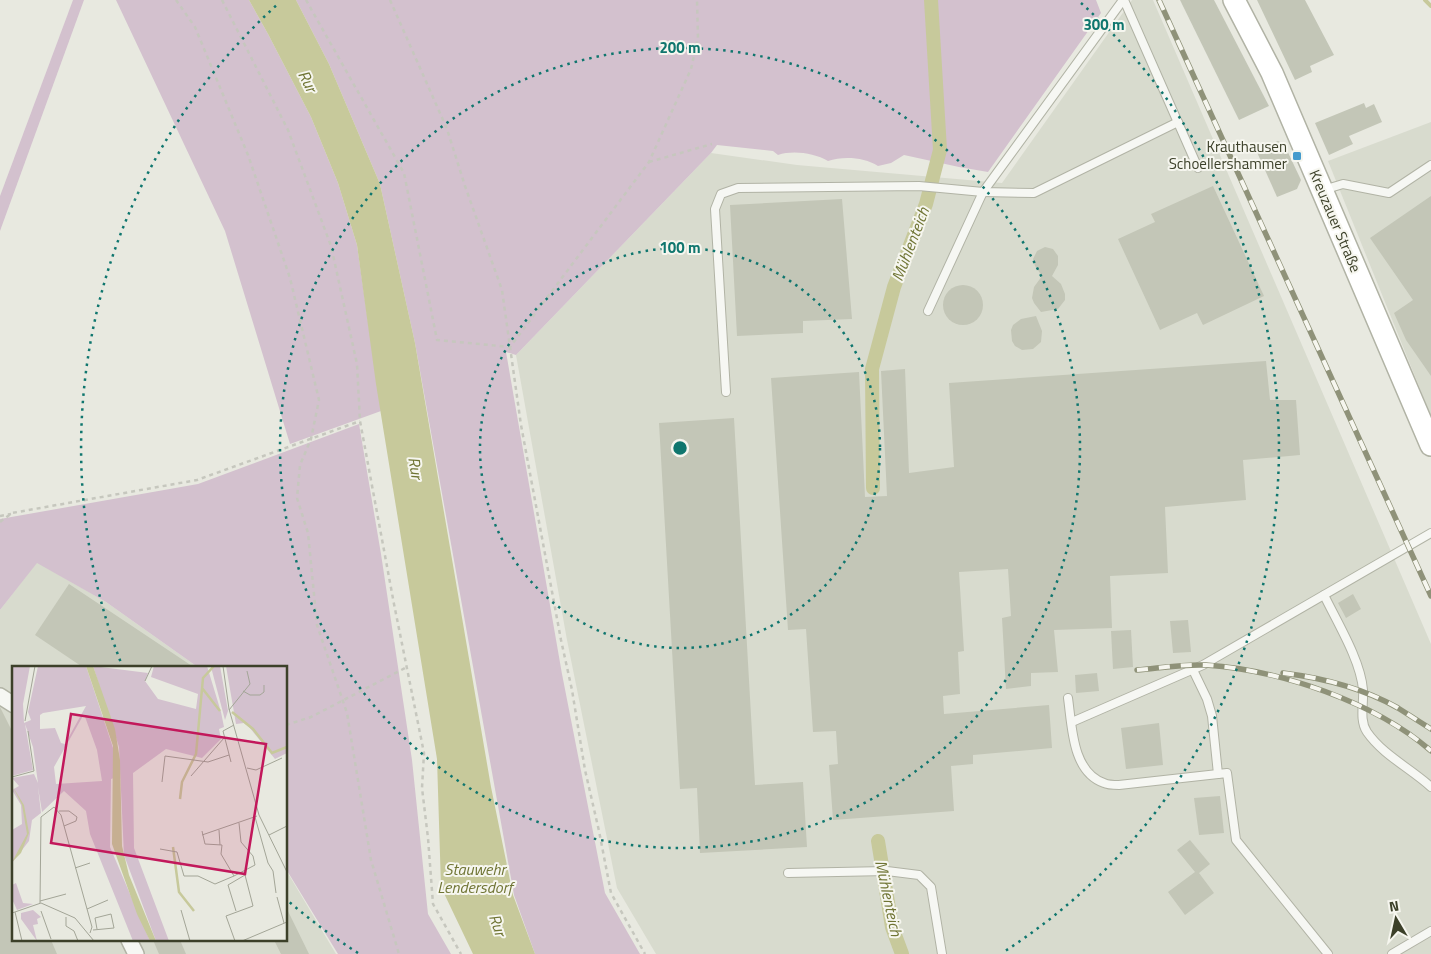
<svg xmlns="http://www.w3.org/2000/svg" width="1431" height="954" viewBox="0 0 1431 954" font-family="'Titillium Web',sans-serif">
<rect width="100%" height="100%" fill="#e8e9e0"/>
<g fill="#d8dbce">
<polygon points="1132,0 1153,0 1431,644 1431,954 656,954 617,888 567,640 516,355 711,153 797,165 1002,183"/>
<polygon points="1431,122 1431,416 1328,161"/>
<polygon points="37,562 106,602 199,668 14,668 14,940 286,940 286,870 336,954 0,954 0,610"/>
</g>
<g fill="#d3c1ce">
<polygon points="73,0 84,0 0,231 0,196"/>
<polygon points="116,0 249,0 268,34 311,117 338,183 357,245 381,411 290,444 225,231"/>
<path d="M296,0H1096L1101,13L988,172L959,167L904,155L891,163L878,166C864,157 843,156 828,161C814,153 793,150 778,155L773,151L717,145L711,153L516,355L506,352L562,674L605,893L640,954H535L514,895L415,343L380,184L329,64Z"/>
<polygon points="359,424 381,554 412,760 428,914 451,954 338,954 286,869 286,668 199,668 106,602 37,563 0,610 0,519 198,484"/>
</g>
<polygon fill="#c7c99b" points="249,0 296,0 329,64 380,184 415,343 491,787 513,895 535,954 473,954 441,887 437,759 376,384 357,245 338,183 311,117 268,34"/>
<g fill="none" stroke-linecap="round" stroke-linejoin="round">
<polyline stroke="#c7c99b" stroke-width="4" points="1425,0 1431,6"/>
<g stroke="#c7c99b" stroke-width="14">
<polyline points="873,488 872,369 894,287 926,204 940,150 931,0"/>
<polyline points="878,841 892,927 902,954"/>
</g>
</g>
<g fill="#c3c6b7">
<polygon points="1180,0 1214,0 1269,106 1239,120"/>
<polygon points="1257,0 1305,0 1334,55 1310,66 1312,72 1295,80"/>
<polygon points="1364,103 1366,108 1374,104 1382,122 1349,136 1353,144 1329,155 1315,123"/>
<polygon points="1278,141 1284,144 1301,180 1297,189 1277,197 1256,150"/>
<polygon points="1213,186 1264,296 1203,325 1197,313 1160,330 1118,239 1155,222 1151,214"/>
<polygon points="1431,196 1431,376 1406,340 1394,313 1413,300 1370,238"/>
<polygon points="842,199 852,319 803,321 803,333 737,336 730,205"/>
<polygon points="1045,247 1053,249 1058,256 1058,265 1052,276 1061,284 1065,294 1065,300 1058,309 1041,312 1034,303 1032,298 1034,287 1042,276 1035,266 1033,259 1037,251"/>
<circle cx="963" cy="305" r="20"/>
<polygon points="1036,316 1042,331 1041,342 1033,349 1022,350 1015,346 1012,341 1011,330 1013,325 1021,319"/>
<polygon points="1266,361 1270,400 1296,400 1300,455 1243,460 1246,500 1165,507 1168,573 1110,576 1112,628 1054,630 1058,672 1031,673 1031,686 1006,689 1002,618 1011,616 1008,569 959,572 964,651 958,652 960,694 943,696 944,714 1049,705 1052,748 973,755 973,764 951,766 954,811 833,820 829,765 838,764 836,731 813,732 806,629 788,630 771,378 859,372 865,497 887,496 881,371 905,369 909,473 954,467 949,383"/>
<polygon points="734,418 755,785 803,782 807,847 700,853 697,788 680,789 659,423"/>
<polygon points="69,584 195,668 84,668 35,635"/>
<polygon points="1353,594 1361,609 1346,618 1338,603"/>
<polygon points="1188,620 1191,652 1173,653 1170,621"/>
<polygon points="1131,630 1133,667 1113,669 1111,631"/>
<polygon points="1097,673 1099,691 1076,693 1075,675"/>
<polygon points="0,707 14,735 14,940 51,940 57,954 0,954"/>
<polygon points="1159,723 1163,765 1126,769 1121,728"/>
<polygon points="1220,796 1224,833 1199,835 1194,798"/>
<polygon points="1190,840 1210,864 1199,873 1214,893 1185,915 1168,892 1195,872 1177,850"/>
<polygon points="286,907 309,954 281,954 274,940 286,940"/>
<polygon points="153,940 180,940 186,954 159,954"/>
</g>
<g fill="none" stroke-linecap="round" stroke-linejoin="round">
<g stroke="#b1b3a5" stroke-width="10">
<g id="service">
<polyline points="1124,0 1198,168"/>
<polyline points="1323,190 1343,184 1389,193 1431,165"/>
<polyline points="928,311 983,192 1123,0"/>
<polyline points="726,392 715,209 721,194 738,188 919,186 983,192 1034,193 1178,122"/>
<path d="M1324,595C1337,622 1361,661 1363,690C1364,704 1359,720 1367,732C1383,755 1410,768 1431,787"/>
<polyline points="1193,670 1207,699 1212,716 1218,774"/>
<path d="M1068,698C1072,726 1072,772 1104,783C1108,785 1114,785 1119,785L1227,773L1236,840L1328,954"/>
<polyline points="1072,722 1203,665 1431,533"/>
<polyline points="788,873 887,871 919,875 931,887 942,954"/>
<polyline points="1392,954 1431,931"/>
</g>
</g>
<g stroke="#b1b3a5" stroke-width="18">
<g id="minor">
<polyline points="0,696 14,705"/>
<polyline points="129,940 136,954"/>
</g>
</g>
<g stroke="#b1b3a5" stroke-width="24">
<polyline id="secondary" points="1234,0 1272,73 1431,445"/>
</g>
<g stroke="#c6c7be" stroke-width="2.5" stroke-dasharray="4 4" stroke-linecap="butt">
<polyline points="176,0 195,27 248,155 290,278 319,400 311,439 300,465 297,498 308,533 317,625 347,713 371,860 399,954"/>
<polyline points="222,0 288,130 331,246 357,364 360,421 394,604 424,753 422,788 428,838 433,904 461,954"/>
<polyline points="306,0 404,173 437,340 510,347 649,162 691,69 698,38 697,0"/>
<polyline points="390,0 447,129 465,186 502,290 521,425 561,640 572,690 585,770 599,831 611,893 645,954"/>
<polyline points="649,162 712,144"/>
<polyline points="0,516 11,514"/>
<polyline points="0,522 12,513 197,480 360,421"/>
<polyline points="286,725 311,717 407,667"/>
</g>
<use href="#service" stroke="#f6f7f3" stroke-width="8"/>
<use href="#minor" stroke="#f6f7f3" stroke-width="15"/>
<use href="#secondary" stroke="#fff" stroke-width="21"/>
<g stroke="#8f9279" stroke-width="5.5">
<g id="rail">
<polyline points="1159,0 1431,596"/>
<path d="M1137,670C1160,668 1183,664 1206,665C1280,670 1375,702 1431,751"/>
<path d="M1283,673C1323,678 1363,688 1398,708C1409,715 1420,722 1431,729"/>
</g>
</g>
<use href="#rail" stroke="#f6f6ef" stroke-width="4" stroke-dasharray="11" stroke-linecap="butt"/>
</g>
<g fill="none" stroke="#0f766e" stroke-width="2.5" stroke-dasharray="2.5 5">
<circle cx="680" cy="448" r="200"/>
<circle cx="680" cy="448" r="400"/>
<path d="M358 953A599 599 0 0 1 287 900M123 668A599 599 0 0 1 279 3M1081 3A599 599 0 0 1 1002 953"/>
</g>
<rect fill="#459bcd" stroke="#f6f6ef" stroke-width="2" x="1292" y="151" width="10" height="10" rx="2.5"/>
<g text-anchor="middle" stroke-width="4" stroke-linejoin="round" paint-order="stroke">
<g font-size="15" fill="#3c4029" stroke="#f6f6ef" text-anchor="end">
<text x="1287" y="152">Krauthausen<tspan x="1287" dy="17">Schoellershammer</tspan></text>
</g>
<g font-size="15" fill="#3c4029" stroke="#f6f6ef">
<text transform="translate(1335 221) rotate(67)" y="5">Kreuzauer Straße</text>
</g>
<g font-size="16" font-style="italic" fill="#6f7433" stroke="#f6f6ef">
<text transform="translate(308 81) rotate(63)" y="6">Rur</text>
<text transform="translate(910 244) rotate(-69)" y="6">Mühlenteich</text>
<text transform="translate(416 468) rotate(81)" y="6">Rur</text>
<text x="475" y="875">Stauwehr<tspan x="475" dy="18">Lendersdorf</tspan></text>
<text transform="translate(889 898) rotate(78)" y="6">Mühlenteich</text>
<text transform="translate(498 925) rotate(71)" y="6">Rur</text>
</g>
</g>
<g transform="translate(12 666)">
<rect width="275" height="275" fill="#e8e9e0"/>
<path d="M0,0H18L11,38L12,57L19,54L16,46L26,0H74L103,88L102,112L99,113L98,181L138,275H121L78,168L74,145L52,125L30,146L26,121L29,147L20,154L17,175L0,197V164L10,158L9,139L0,124L7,120L0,112L22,108L26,117L21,81L13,58L21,104L0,110ZM74,40L53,78L49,77L43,62L28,63V49L31,47ZM72,48L85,84L90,115L44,118L42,101ZM81,0L136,7L133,15L146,33L184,43L186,28L139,11L142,0H195L209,46L212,61L207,63L209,73L190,92L154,83L121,107L122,182L157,275H144L112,189L107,81ZM208,0L216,45L213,54L199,1ZM214,0H275V87L263,93L238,62L232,57L224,58ZM4,217L11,237L21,238L5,244L0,233V219ZM21,244L29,251L25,253L26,258L21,259L25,275L9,253V247Z" fill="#d3c1ce" fill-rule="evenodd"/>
<path d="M74,0H81L103,63L108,94L110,180L117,209L144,275H138L125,248L100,178L101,80ZM1,121L12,139L17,167L9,187L0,196L15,168L10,139Z" fill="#c7c99b"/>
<path fill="none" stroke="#c7c99b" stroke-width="2.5" d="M190,22L208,45M220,46L241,63L260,87L275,81M168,133L170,116L184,88L191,12L202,0M161,181L167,226L182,245"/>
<path fill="none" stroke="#a3a597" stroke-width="1" d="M211,0L217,43L247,149L275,206M133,15L140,0M231,25L238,29H248L252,26V19M217,44L238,18L235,5M13,55L23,0M219,96L211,65L222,59M235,102L244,104L270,92M179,110L212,72M0,111L22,105L16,65M150,116L153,90L196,96L217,89M47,145H57L65,151L64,155L52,160M243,151L256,197L261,205L264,227M207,164L208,179M190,165L193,178L210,179L209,188L222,210L243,199L241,190L229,176L227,157M190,169L245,150M257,169L275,160M148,183L165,186L172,210H186L203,218L222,210M63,202L78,197M265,231L272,257M28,235L54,228M28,237L29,151L42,141L49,149L80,261L78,267M75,243L96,234M169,244L178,275M29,245L39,273M3,246L10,275M0,247L29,237L63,252L82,275M54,251V260L62,265L66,275M81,264L102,262L99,248L83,252L85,263M223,275L214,250L241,240L233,209L216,219L224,245M230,275L275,256"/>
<path fill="#c2185b" fill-opacity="0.15" stroke="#c2185b" stroke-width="2.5" d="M59,48L254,78L233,208L39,177Z"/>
<rect width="275" height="275" fill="none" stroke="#3c4029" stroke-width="2.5"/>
</g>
<circle cx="680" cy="448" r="8" fill="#0f766e" stroke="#f6f6ef" stroke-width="2.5"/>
<g font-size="15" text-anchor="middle" font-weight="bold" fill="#0f766e" stroke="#f6f6ef" stroke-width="4" stroke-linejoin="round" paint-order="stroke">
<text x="1104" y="30">300 m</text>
<text x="680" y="53">200 m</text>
<text x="680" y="253">100 m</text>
</g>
<g transform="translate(1396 919) rotate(351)" stroke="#f6f6ef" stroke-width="4" paint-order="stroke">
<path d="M0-4L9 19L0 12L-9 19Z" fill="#3c4029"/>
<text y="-8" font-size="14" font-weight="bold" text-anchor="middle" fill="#3c4029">N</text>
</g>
</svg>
